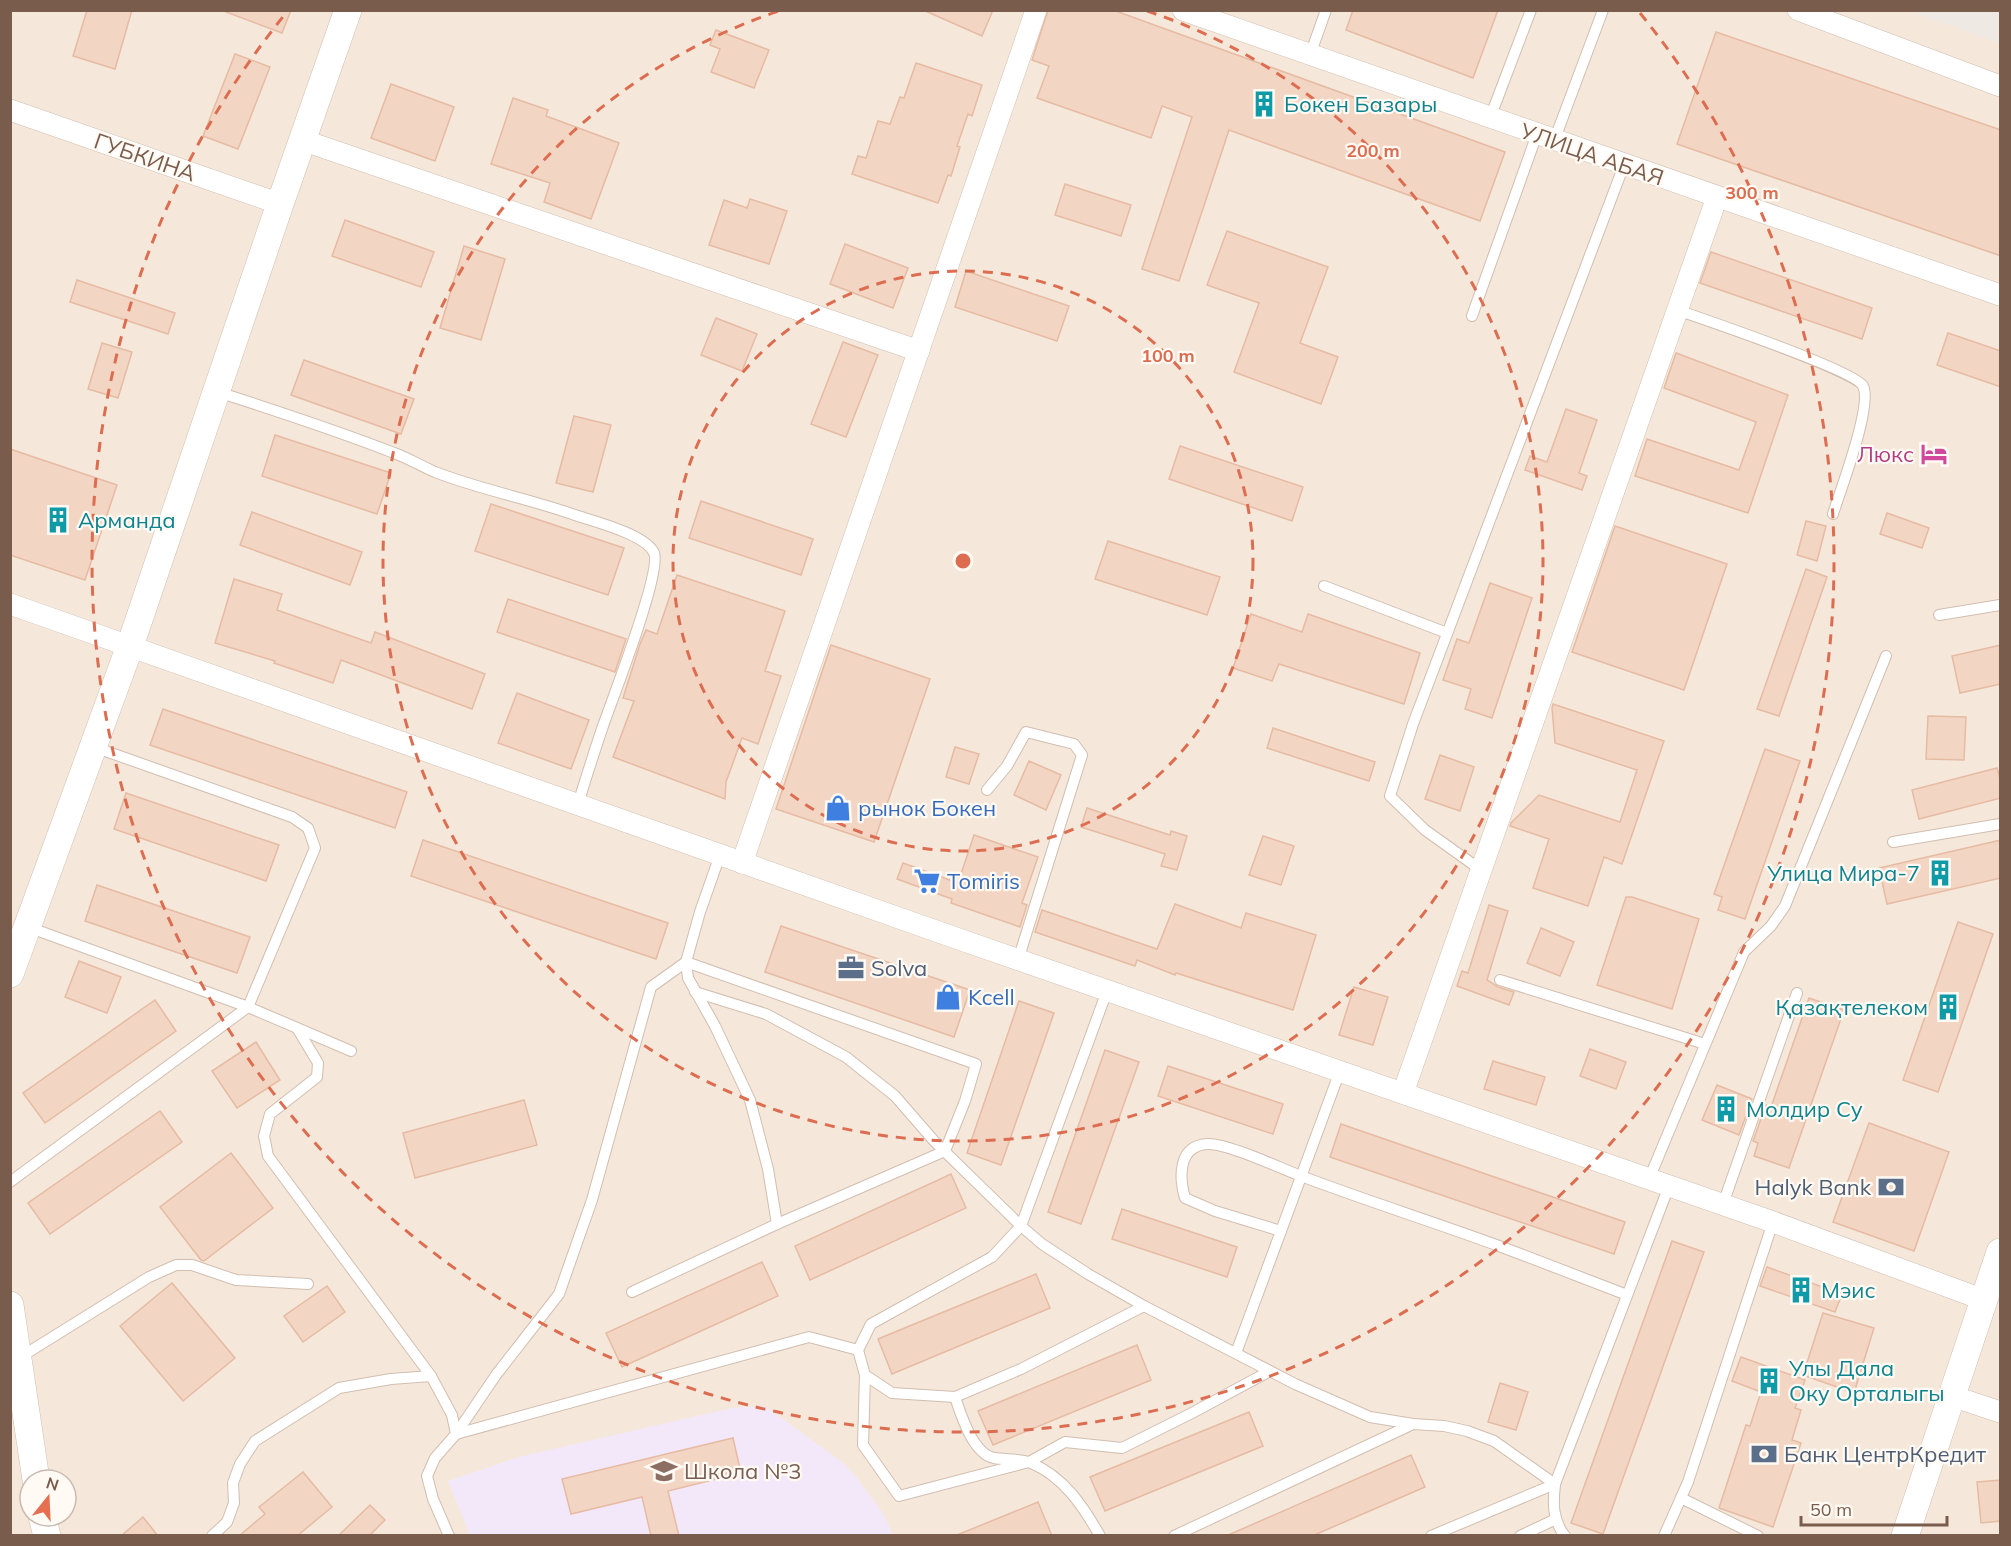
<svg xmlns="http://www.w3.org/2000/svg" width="2011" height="1546" viewBox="0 0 2011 1546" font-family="Mulish,sans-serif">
<rect width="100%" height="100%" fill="#fdf6ec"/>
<path fill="#f5e8da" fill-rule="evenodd" d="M1909,10L2000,43V1535H11V11ZM30,1480H66V1516H30Z"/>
<polygon fill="#efe9e4" points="1909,11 2000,11 2000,43"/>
<polygon fill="#f3e8fa" points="765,1406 843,1463 858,1479 884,1515 893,1535 470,1535 448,1481 519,1457 732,1408"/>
<g fill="#f3d5c3" stroke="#e6bba3" stroke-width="1.5">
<polygon points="87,10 132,10 115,69 73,56"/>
<polygon points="226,10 291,10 282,33 226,12"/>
<polygon points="923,10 993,10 982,36"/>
<polygon points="1048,10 1113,10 1505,152 1480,221 1229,130 1179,281 1142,269 1192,117 1162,106 1151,138 1037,98 1049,66 1032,60"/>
<polygon points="1353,10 1498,10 1473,78 1346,30"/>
<polygon points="716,30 769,50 754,88 711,72 720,49 710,45"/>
<polygon points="1716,32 2001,130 2001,256 1677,144"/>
<polygon points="235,54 270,67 238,149 203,136"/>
<polygon points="916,63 982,85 972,116 968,114 957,146 960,147 951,176 948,175 938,203 852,174 858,156 866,158 878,121 890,124 900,97 904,98"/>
<polygon points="391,84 454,107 435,161 371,138"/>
<polygon points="513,98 548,110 546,116 619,143 591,219 544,202 550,183 491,164"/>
<polygon points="1065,184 1131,205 1121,236 1055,215"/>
<polygon points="750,199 787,211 769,264 709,245 724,200 747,208"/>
<polygon points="345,220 434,252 421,287 332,256"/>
<polygon points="1227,231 1328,267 1300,343 1338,357 1321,404 1234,372 1259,303 1207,285"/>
<polygon points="845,244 908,268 893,308 830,284"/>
<polygon points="464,246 505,259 481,340 440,328"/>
<polygon points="1711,252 1872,308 1862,339 1700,283"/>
<polygon points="966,271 1069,306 1057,341 955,307"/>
<polygon points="77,280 175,313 168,334 70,302"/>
<polygon points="716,318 757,334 742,371 701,355"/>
<polygon points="1948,333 2001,351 2001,387 1937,365"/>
<polygon points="843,342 878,355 846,437 811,424"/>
<polygon points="102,343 132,352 118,398 88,389"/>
<polygon points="1676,353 1788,395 1748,513 1635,476 1647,439 1739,470 1756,422 1664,388"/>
<polygon points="304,360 414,399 401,434 291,395"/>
<polygon points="1566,409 1597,420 1579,473 1587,476 1582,490 1525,470 1530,456 1547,462"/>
<polygon points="574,416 611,425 593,492 556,483"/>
<polygon points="275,435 391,473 377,514 262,476"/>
<polygon points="1180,446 1303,487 1292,521 1169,479"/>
<polygon points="10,449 117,485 85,580 10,555"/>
<polygon points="701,501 813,539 801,575 689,538"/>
<polygon points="491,504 624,548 608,595 475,551"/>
<polygon points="252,512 362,552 350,585 240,545"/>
<polygon points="1887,513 1929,528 1922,548 1880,534"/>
<polygon points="1806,521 1826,526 1817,561 1797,555"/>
<polygon points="1615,526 1727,564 1684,690 1572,652"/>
<polygon points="1108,541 1220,577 1207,615 1095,579"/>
<polygon points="1806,569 1827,577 1779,716 1757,709"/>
<polygon points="677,575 785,611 765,671 781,676 758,744 742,738 726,782 725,799 613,757 634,701 623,698 640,644 646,630 657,634"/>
<polygon points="234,579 282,594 277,610 371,643 375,632 485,674 472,709 341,660 333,683 274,663 275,661 215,643"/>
<polygon points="1490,583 1532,598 1492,718 1465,709 1471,689 1443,680 1457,639 1469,643"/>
<polygon points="508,599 626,639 615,672 497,632"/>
<polygon points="1251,614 1302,632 1308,614 1420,653 1404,704 1279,664 1272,681 1233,668"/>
<polygon points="831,645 930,679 874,842 776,809"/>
<polygon points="2001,645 2001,684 1960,693 1952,656"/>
<polygon points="517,693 589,720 571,769 498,743"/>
<polygon points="1553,704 1664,741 1622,864 1604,857 1588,906 1533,888 1549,839 1510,826 1511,823 1539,795 1620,822 1637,770 1555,743 1552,708"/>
<polygon points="163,709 407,792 395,828 150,745"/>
<polygon points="1928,716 1966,717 1964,760 1926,759"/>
<polygon points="1273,728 1375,762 1369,781 1267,748"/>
<polygon points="955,747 979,754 969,784 946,777"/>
<polygon points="1765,749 1800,761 1745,919 1718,910 1722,897 1714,894"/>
<polygon points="1440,755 1474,767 1460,811 1425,799"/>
<polygon points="1029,761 1061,775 1046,810 1014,795"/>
<polygon points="1997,768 2001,782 2001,798 1919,819 1912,790"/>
<polygon points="126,793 279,845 266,881 114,829"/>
<polygon points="1087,808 1170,835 1171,831 1187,836 1177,870 1161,866 1165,854 1081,827"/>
<polygon points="974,835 1038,857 1022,903 1027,905 1020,927 951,903 952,899 897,879 903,863 958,883"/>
<polygon points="1263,836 1294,846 1281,885 1249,875"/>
<polygon points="423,840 668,923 656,959 411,876"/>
<polygon points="2001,840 2001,878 1887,904 1879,868"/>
<polygon points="97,885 250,937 237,973 85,921"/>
<polygon points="1626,897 1632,897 1699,919 1672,1009 1597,985"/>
<polygon points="1175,904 1241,928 1246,913 1316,935 1293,1010 1176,973 1175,975 1137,960 1135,966 1035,932 1042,910 1157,949"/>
<polygon points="1489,905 1508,911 1487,980 1498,987 1514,992 1509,1005 1457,986 1462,971 1468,973"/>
<polygon points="1958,922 1993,934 1938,1092 1903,1080"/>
<polygon points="781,926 970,990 954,1037 765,972"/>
<polygon points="1541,928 1574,942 1560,976 1527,963"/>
<polygon points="79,961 121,977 107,1013 65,997"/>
<polygon points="1354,987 1388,997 1373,1045 1339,1035"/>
<polygon points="1809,998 1844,1010 1789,1168 1754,1156 1758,1143 1753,1141 1766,1105 1771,1107"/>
<polygon points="155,1000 176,1031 45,1123 23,1093"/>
<polygon points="1019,1001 1054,1013 1001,1165 967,1153"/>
<polygon points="256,1042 280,1080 237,1108 212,1071"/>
<polygon points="1590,1049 1626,1062 1616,1089 1580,1076"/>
<polygon points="1105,1050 1139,1062 1081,1224 1048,1212"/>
<polygon points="1493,1061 1545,1077 1536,1105 1484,1089"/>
<polygon points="1168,1066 1283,1104 1273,1134 1158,1096"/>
<polygon points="1717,1085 1752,1099 1739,1135 1702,1120"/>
<polygon points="524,1100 537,1145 415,1178 403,1133"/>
<polygon points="160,1111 182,1142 50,1234 28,1203"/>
<polygon points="1869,1123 1949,1152 1914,1251 1833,1222"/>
<polygon points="1341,1124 1625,1222 1614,1254 1330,1157"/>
<polygon points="231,1153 273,1208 204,1261 201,1260 160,1207"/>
<polygon points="951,1174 966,1208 810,1280 795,1246"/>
<polygon points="1122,1209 1237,1247 1227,1277 1112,1239"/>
<polygon points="1672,1241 1704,1252 1603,1534 1571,1523"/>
<polygon points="762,1262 778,1296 622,1367 606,1333"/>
<polygon points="1767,1267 1842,1294 1835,1312 1760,1286"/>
<polygon points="1036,1274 1050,1308 892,1374 878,1339"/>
<polygon points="172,1283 235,1358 183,1401 120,1326"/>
<polygon points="327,1286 345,1312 303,1342 284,1316"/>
<polygon points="1823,1313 1874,1328 1854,1393 1803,1375"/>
<polygon points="1137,1345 1151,1380 993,1445 978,1411"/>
<polygon points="1741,1357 1805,1380 1795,1408 1801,1410 1792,1440 1801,1443 1773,1527 1719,1508 1746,1425 1750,1426 1761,1392 1732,1381"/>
<polygon points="1500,1383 1528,1392 1516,1430 1488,1422"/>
<polygon points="1249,1412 1263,1446 1105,1511 1090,1477"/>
<polygon points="733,1438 741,1473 668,1491 679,1536 651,1536 642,1497 571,1514 562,1479"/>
<polygon points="1411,1455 1425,1487 1312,1536 1226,1536"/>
<polygon points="303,1472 332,1507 297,1536 239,1536 265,1514 259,1507"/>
<polygon points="2001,1480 2001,1521 1981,1523 1977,1482"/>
<polygon points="1038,1502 1052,1536 957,1536 957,1535"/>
<polygon points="370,1505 385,1520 369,1536 338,1536"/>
<polygon points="143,1517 158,1536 121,1536"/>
</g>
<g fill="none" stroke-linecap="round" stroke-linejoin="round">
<g stroke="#d1beb0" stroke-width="12">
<g id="service">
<polyline points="1310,55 1326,10"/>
<polyline points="1490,118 1531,10"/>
<polyline points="1554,141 1603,10"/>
<path d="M1677,310C1703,319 1856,371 1863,386C1873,405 1840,491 1833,514"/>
<polyline points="1472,316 1537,134"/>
<path d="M218,392C277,411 336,430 394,453C408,458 421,466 435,472C481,490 531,499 578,516C597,522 646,535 654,553C662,572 612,700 603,726C594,752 586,778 578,804"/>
<polyline points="1324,586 1447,633"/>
<polyline points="1939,615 2000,605"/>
<polyline points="987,790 1007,766 1026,732 1074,744 1082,755 1018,960"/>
<polyline points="1893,842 2000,824"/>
<polyline points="720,855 700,912 686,962 688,978 715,1026 750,1100 768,1169 777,1224"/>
<polyline points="1481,870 1425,830 1390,796 1413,724 1624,165"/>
<polyline points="28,927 248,1007 351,1051"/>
<polyline points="1500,980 1705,1044"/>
<polyline points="1107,991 1021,1226 992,1257 871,1324 858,1350 865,1375 892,1393 955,1397 1021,1369 1144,1306"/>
<polyline points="695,992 766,1014 846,1057 895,1096 935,1142 1021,1226 1042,1244 1088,1274 1144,1306 1295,1384 1370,1417 1413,1424 1444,1426 1467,1431 1494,1441 1555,1484"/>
<polyline points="297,1028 318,1063 317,1077 270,1114 264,1136 268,1156 431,1376 452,1415 456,1434 809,1337 858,1350"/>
<polyline points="1649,1179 1744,952 1771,926 1785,906 1886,656"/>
<polyline points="10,1182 248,1007 315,848 308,828 292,817 94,747"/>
<polyline points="1723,1204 1797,993"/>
<path d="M1281,1231L1215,1211L1185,1198C1179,1177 1178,1146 1207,1144C1227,1143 1280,1168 1301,1176C1367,1201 1434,1222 1499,1246C1542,1262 1585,1279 1627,1295"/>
<polyline points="1236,1353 1340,1071"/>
<polyline points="19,1358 149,1277 176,1265 192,1265 236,1280 308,1284"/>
<polyline points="865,1375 863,1445 899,1496 1029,1462 1065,1442 1122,1448 1192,1413 1270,1371"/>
<path d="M955,1397C961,1415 973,1454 994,1458C1005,1460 1020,1458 1031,1463C1064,1477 1083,1506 1100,1536"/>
<polyline points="1681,1498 1758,1536"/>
<polyline points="212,1536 227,1522 234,1503 233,1483 240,1464 255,1441 339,1388 391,1379 431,1376"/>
<polyline points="449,1536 433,1499 427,1476 435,1458 456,1434 496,1375 559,1294 592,1200 651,987 686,962 976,1064 965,1101 945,1151 777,1224 632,1292"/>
<polyline points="1174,1536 1413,1424"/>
<polyline points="1431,1536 1555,1484"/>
<polyline points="1520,1536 1556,1519"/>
<path d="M1565,1536C1552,1520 1553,1502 1555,1484L1669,1186"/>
<polyline points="1664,1536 1688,1482 1773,1222"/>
</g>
</g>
<g stroke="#d1beb0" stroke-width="22">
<g id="minor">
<polyline points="1183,10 2000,295"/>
<polyline points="1798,10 2000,86"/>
<polyline points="10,110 280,204"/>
<polyline points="302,140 919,351"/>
<polyline points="10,604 953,937 1773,1222 1984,1300"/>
<polyline points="742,863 1036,10"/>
<polyline points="1403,1093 1717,197"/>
<polyline points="1952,1396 2000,1412"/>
</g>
</g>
<g stroke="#d1beb0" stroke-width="28">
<g id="tertiary">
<polyline points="10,974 130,646 280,204 348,10"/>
<polyline points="10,1305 36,1480"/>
<polyline points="42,1516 47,1536"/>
<polyline points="1905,1536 2000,1252"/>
</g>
</g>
<use href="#service" stroke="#fff" stroke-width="10"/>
<use href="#minor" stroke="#fff" stroke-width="21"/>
<use href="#tertiary" stroke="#fff" stroke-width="27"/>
</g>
<g fill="none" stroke="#dc6d51" stroke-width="3" stroke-dasharray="10 8">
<circle cx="963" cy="561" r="290"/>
<path d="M1147 11A580 580 0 1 1 779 11"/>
<path d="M1640 13A871 871 0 1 1 286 13"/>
</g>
<defs>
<g id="building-bare" transform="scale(2.07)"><path d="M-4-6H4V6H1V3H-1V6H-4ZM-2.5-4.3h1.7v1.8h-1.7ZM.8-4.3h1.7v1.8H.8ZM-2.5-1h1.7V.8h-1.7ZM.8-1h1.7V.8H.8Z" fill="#0f9aa8" stroke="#fffaf3" stroke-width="2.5" paint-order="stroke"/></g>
<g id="hotel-bare" transform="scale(2.07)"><path d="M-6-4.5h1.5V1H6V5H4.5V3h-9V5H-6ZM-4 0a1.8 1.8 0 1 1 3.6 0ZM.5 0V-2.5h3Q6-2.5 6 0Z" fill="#d1479c" stroke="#fffaf3" stroke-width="2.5" paint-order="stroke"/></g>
<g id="shop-bare" transform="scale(2.07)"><path d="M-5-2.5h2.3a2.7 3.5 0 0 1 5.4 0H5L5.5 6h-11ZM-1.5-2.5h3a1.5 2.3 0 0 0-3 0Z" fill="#3f7fe0" stroke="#fffaf3" stroke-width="2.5" paint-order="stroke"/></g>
<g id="supermarket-bare" transform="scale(2.07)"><path d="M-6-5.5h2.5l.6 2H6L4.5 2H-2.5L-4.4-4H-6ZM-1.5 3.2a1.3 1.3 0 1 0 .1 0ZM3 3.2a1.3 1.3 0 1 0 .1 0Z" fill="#3f7fe0" stroke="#fffaf3" stroke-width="2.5" paint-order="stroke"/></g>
<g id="office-bare" transform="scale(2.07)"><path d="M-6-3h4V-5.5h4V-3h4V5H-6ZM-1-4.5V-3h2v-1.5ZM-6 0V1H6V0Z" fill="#5c6f8a" stroke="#fffaf3" stroke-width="2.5" paint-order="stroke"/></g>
<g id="bank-bare" transform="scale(2.07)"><path d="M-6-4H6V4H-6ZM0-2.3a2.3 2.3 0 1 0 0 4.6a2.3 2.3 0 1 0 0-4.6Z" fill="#5c6f8a" stroke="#fffaf3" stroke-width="2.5" paint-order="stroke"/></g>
<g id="school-bare" transform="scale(2.07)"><path d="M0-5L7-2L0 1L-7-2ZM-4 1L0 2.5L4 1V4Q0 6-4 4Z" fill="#8d6e63" stroke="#fffaf3" stroke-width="2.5" paint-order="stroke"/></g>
</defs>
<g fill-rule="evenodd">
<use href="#building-bare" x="1264" y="104"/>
<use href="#hotel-bare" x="1934" y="454"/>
<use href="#building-bare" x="58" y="520"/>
<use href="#shop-bare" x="838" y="808"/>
<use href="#building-bare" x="1940" y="873"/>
<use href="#supermarket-bare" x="927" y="881"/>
<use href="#office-bare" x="851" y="968"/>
<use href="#shop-bare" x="948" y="997"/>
<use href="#building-bare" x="1948" y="1007"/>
<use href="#building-bare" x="1726" y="1109"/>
<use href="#bank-bare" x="1891" y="1187"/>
<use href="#building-bare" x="1801" y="1290"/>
<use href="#building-bare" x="1769" y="1381"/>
<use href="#bank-bare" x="1764" y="1454"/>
<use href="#school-bare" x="664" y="1471"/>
</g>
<g text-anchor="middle" stroke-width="4.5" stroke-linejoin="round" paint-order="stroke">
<g font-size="22" fill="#0d838f" stroke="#fffaf3" text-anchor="start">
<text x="1284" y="112">Бокен Базары</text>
<text x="78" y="528">Арманда</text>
<text x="1920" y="881" text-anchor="end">Улица Мира-7</text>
<text x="1928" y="1015" text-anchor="end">Қазақтелеком</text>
<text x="1746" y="1117">Молдир Су</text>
<text x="1821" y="1298">Мэис</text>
<text x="1789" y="1376">Улы Дала<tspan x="1789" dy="25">Оку Орталыгы</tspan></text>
</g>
<g font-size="22" fill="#7a5c4d" stroke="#fffaf3">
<text transform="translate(1592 154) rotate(19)" y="8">УЛИЦА АБАЯ</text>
<text transform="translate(145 157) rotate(19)" y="8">ГУБКИНА</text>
</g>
<g font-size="22" fill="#b23c85" stroke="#fffaf3" text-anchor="end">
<text x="1914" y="462">Люкс</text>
</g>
<g font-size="22" fill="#366cbe" stroke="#fffaf3" text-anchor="start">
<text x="858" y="816">рынок Бокен</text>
<text x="947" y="889">Tomiris</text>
<text x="968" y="1005">Kcell</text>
</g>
<g font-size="22" fill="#4e5e75" stroke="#fffaf3" text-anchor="start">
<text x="871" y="976">Solva</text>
<text x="1871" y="1195" text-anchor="end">Halyk Bank</text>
<text x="1784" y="1462">Банк ЦентрКредит</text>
</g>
<g font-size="22" fill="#785e54" stroke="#fffaf3" text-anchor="start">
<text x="684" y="1479">Школа №3</text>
</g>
</g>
<circle cx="963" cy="561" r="9" fill="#dc6d51" stroke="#fffaf3" stroke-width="3"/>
<g font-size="18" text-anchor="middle" font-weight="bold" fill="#dc6d51" stroke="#fffaf3" stroke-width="4.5" stroke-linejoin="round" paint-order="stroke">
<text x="1373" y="157">200 m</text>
<text x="1752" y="199">300 m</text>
<text x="1168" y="362">100 m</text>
</g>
<rect width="2011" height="1546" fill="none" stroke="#7a5c4d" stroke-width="24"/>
<g transform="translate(48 1498) rotate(18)"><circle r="28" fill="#fffaf3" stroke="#cabbb1" stroke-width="1.5"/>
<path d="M0-4.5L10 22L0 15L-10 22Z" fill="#e76f51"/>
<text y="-9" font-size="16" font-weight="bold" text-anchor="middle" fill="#7a5c4d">N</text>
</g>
<path d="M1801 1516v9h146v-9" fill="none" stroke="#7a5c4d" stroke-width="3"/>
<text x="1810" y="1516" font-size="18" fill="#7a5c4d" stroke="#fffaf3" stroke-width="4.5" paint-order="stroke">50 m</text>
</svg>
